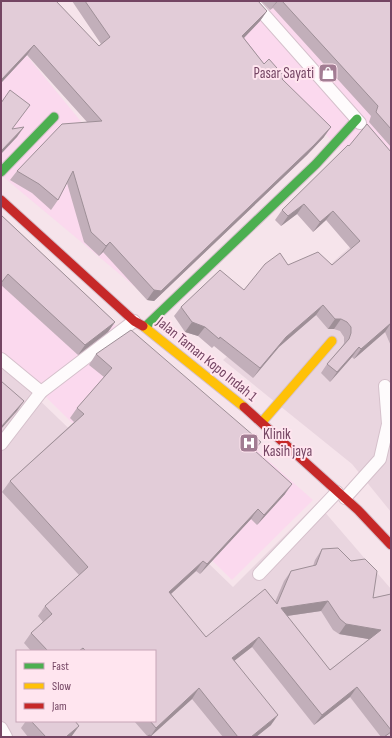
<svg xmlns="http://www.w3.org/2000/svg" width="392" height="738" viewBox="0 0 392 738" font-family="'Sofia Sans Condensed',sans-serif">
<rect width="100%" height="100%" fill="#f6e4eb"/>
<g fill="#fbd9ee">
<polygon points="1,1 5,29 193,258 146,296 1,175"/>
<polygon points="195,1 391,1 391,202 335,144"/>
<polygon points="1,224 313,500 232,580 1,353"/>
</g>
<g fill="#e9d5df" fill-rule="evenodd">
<polygon points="388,213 391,217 391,512 352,464 223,360"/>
<path d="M1,363L233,587L317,503L391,589V737H1ZM17,651H155V721H17Z"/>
</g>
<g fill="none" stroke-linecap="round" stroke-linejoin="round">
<g stroke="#d5c0cb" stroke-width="14">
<g id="lane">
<polyline points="252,1 360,123"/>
<polyline points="1,359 41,392"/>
<polyline points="1,444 41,392 134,321"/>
<polyline points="345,498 380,459 388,424 385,386"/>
<polyline points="259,574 337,492"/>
<polyline points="1,728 6,737"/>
</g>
</g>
<g stroke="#d6c1cc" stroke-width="11">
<g id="fast">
<polyline points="1,172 54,117"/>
<polyline points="145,327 316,164 357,119"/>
</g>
</g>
<g stroke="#d6c1cc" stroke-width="11">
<g id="slow">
<polyline points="143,326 244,407"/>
<polyline points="262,422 332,341"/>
</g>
</g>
<g stroke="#d6c1cc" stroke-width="11">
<g id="jam">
<polyline points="1,200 134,321 143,326"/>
<polyline points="244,407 358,510 391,545"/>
</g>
</g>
<use href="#lane" stroke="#fefbfc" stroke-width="12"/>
<use href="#fast" stroke="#4caf50" stroke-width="9"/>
<use href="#slow" stroke="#ffc107" stroke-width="9"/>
<use href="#jam" stroke="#c62828" stroke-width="9"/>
</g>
<g fill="#c2afba" fill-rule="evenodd">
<polygon points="1,1 99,46 101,44 72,1 258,1 267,11 260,21 244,38 264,64 282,79 324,137 307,155 154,301 147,300 103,252 99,256 84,242 67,183 58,200 51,210 32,193 10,180 17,171 87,122 27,55 1,83"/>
<polygon points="261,1 391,1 391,147 369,122 371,116 273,8 270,10"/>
<polygon points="349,146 391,152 391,346 385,332 354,359 352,357 330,382 321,373 327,364 343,345 344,343 344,337 340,331 334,329 328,329 316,315 279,347 253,378 214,346 212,348 198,336 185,332 174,316 181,307 244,290 288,265 332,265 351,249 326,220 313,232 297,214 281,226 275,220 282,210"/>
<polygon points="1,215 115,322 108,332 78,355 1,285"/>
<path d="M96,354L255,451L285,494L257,525L251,519L200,574L196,571L171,594L206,637L275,602L284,581L291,571L313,566L315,560L322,549L373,598L391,594V737H381L350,697L314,725L252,647L234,661L271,725L256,737H223L192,699L151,736L148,737L134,721H155V651H31L24,643L31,633L43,622L38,616L45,606L79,575L2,492L10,481L74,422L70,418L77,408L104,377L89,365ZM321,611L333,630L339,634L369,639L330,670L287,616Z"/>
<polygon points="26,721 75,721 79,726 71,737 28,737 21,728"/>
</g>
<g fill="#9e8f97">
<polygon points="277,1 278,1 270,10"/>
<polygon points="267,11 260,21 236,46 242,36"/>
<polygon points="34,45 27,55 1,83 1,81 2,79"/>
<polygon points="24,127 17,137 1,154 1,151"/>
<polygon points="331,127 324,137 307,155 154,301 147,300 154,290"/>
<polygon points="304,204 297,214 281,226 288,216"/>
<polygon points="333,211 326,220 313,232 320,222"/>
<polygon points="110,242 103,252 99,256 106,246"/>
<polygon points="323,305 316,315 279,347 253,378 260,368 286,337"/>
<polygon points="335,319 341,319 334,329 328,329"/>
<polygon points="115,322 108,332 78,355 85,345"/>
<polygon points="192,322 205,327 198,336 185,332"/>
<polygon points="391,323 385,332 354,359 361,349"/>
<polygon points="359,347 352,357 330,382 337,372"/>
<polygon points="24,401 17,411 1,429 1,427"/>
<polygon points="292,484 285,494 257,525 264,515"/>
<polygon points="258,509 251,519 200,574 207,564"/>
<polygon points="203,561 196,571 162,602 169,592"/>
<polygon points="328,601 321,611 273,618 281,608"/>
<polygon points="346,624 381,630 374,640 339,634"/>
<polygon points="259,637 252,647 225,668 232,658"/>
<polygon points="357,687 350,697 314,725 322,715"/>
<polygon points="199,688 192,699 150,737 156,728"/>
<polygon points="278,715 271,725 256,737 251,737"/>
<polygon points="79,726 71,737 66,737"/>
</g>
<g fill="#e2ccd8" stroke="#9e8f97" fill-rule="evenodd">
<polygon points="1,1 56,1 99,46 110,37 85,1 258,1 267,11 242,36 264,64 269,59 284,76 282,79 331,127 314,145 161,291 154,290 110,242 106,246 91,232 73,171 58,200 39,184 17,171 62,124 102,121 34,45 2,79 1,78"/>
<polygon points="282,1 391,1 391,129 376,112 378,106"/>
<polygon points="10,90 30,105 12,129 24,127 1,151 1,103"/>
<polygon points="367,124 391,152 391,323 361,349 359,347 337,372 327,364 349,339 351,333 351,327 347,322 341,319 335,319 323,305 286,337 260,368 220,337 219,339 205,327 192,322 181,307 220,270 244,290 265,264 280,253 288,265 318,252 332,265 360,241 333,211 320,222 304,204 288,216 282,210 348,145 349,146"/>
<polygon points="1,215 115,322 85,345 8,274 1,283"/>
<path d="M131,330L261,442L254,450L292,484L264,515L258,509L207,564L203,561L169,592L206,637L265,589L277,604L291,571L316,565L322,549L338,548L351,561L365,559L377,571L373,598L391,594V730L357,687L322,715L259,637L232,658L278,715L251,737H238L199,688L156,728L150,721H155V651H86L83,648L79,651H48L31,633L52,614L45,606L88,567L10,481L84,414L77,408L112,368L96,354ZM328,601L340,619L346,624L381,630L330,670L281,608Z"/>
<polygon points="1,381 24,401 1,427"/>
<polygon points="31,721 75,721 79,726 67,736 68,737 46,737"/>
<polygon points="391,732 391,737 384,737"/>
<polygon points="149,735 153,737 148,737"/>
</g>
<defs>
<g id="shop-square" transform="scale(1)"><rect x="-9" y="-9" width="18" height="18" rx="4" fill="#a27d93" stroke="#ffe5ef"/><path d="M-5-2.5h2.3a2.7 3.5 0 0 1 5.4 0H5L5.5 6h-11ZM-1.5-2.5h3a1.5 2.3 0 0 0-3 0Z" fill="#fff"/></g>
<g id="hospital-square" transform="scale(1)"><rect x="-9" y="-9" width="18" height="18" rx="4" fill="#a27d93" stroke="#ffe5ef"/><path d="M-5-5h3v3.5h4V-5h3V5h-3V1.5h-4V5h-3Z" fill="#fff"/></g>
</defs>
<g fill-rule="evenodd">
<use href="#shop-square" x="328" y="73"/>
<use href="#hospital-square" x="249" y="443"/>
</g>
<g text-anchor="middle" stroke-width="4" stroke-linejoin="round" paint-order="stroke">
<g font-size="15" fill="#744563" stroke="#ffe5ef" text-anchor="end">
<text x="314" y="78">Pasar Sayati</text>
<text x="263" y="439" text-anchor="start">Klinik<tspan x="263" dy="17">Kasih jaya</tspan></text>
</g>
<g font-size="15" fill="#744563" stroke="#ffe5ef">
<text transform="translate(207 359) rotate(39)" y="5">Jalan Taman Kopo Indah 1</text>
</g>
</g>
<rect width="392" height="738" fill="none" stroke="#744563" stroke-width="4"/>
<rect x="16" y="650" width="140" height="72" fill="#ffe5ef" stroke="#c7a5b7"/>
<rect x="24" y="663" width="20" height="6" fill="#4caf50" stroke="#c7a5b7"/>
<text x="52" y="670" font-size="12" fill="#744563">Fast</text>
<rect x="24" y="683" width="20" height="6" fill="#ffc107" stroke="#c7a5b7"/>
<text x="52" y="690" font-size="12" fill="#744563">Slow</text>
<rect x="24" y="703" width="20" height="6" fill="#c62828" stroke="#c7a5b7"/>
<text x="52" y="710" font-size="12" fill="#744563">Jam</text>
</svg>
